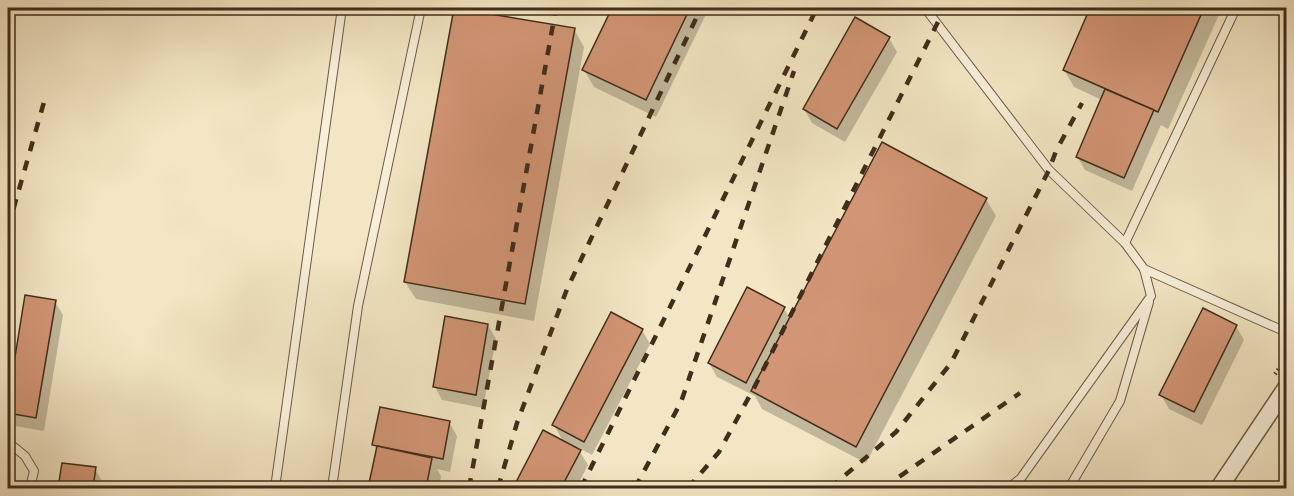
<svg xmlns="http://www.w3.org/2000/svg" width="1294" height="496" viewBox="0 0 1294 496" font-family="'Gentium Book Plus',serif">
<rect width="100%" height="100%" fill="#f3e6c4"/>
<filter id="stains"><feTurbulence type="fractalNoise" baseFrequency=".00333" numOctaves="4"/><feColorMatrix values="0 0 0 0 .2 0 0 0 0 .09 0 0 0 0 .02 0 0 0 .5 -.17"/></filter>
<radialGradient id="worn" r=".72"><stop offset=".6" stop-color="#630" stop-opacity="0"/><stop offset="1" stop-color="#630" stop-opacity=".3"/></radialGradient>
<g fill="#0003">
<polygon points="455,8 574,29 584,47 534,321 416,299 405,282"/>
<polygon points="614,8 709,8 656,117 594,87 584,70"/>
<polygon points="1092,8 1222,8 1168,129 1161,125 1132,191 1085,170 1077,156 1102,100 1074,87 1064,70"/>
<polygon points="889,38 897,52 845,142 812,123 804,109"/>
<polygon points="986,199 996,216 866,463 762,409 755,396 717,377 709,363 784,308 790,319"/>
<polygon points="26,297 55,302 63,315 44,431 15,426 8,413"/>
<polygon points="488,325 496,339 483,408 442,400 435,387"/>
<polygon points="1236,326 1244,340 1202,425 1169,409 1161,395"/>
<polygon points="642,330 650,344 592,455 577,447 588,465 576,488 515,488 543,432 564,443 554,425"/>
<polygon points="449,422 457,436 450,472 437,469 441,476 439,488 370,488 377,450 374,444"/>
<polygon points="63,464 95,469 103,483 102,488 60,488"/>
</g>
<g fill="#d29575" stroke="#412d1a" stroke-width="1.5">
<polygon points="454,8 575,28 525,304 404,282"/>
<polygon points="612,8 690,8 646,100 582,70"/>
<polygon points="1090,8 1204,8 1158,112 1063,70"/>
<polygon points="855,17 890,37 837,129 803,109"/>
<polygon points="1105,89 1154,110 1124,178 1076,157"/>
<polygon points="882,142 987,198 856,447 751,391"/>
<polygon points="747,287 785,307 746,383 708,363"/>
<polygon points="25,295 56,300 36,418 8,413 8,400"/>
<polygon points="1203,308 1237,325 1194,412 1159,395"/>
<polygon points="611,312 643,329 584,442 552,425"/>
<polygon points="445,316 488,324 476,395 433,387"/>
<polygon points="380,407 450,421 443,459 372,445"/>
<polygon points="543,430 581,450 561,488 513,488"/>
<polygon points="377,446 432,458 426,488 368,488"/>
<polygon points="62,463 96,467 93,488 58,488"/>
</g>
<g fill="none" stroke-linecap="round" stroke-linejoin="round">
<g stroke="#6e5b44" stroke-width="10">
<g id="lane">
<polyline points="925,8 1049,170 1125,243 1144,269 1151,296 1021,478 1009,488"/>
<polyline points="1125,243 1236,8"/>
<polyline points="1144,269 1286,332"/>
<polyline points="8,442 25,456 34,471 30,488"/>
<polyline points="275,488 342,8"/>
<polyline points="332,488 358,306 421,8"/>
<polyline points="1069,488 1120,401 1149,302"/>
</g>
</g>
<g stroke="#6e5b44" stroke-width="19">
<polyline id="street" points="1219,488 1286,388"/>
</g>
<polyline stroke="#412d1a" stroke-width="4" stroke-dasharray="1.5 3" stroke-linecap="butt" points="1275,374 1286,358"/>
<use href="#lane" stroke="#f7efd9" stroke-width="8"/>
<use href="#street" stroke="#f7efd9" stroke-width="16"/>
<g stroke="#412d1a" stroke-width="4.5" stroke-dasharray="10 10" stroke-linecap="butt">
<polyline points="8,228 44,102"/>
<polyline points="469,488 556,8"/>
<polyline points="498,488 517,423 567,289 701,8"/>
<polyline points="581,488 817,8"/>
<polyline points="635,488 681,402 794,71"/>
<polyline points="688,488 719,452 755,386 945,8"/>
<polyline points="830,488 896,432 951,363 1049,170 1056,151 1082,103"/>
<polyline points="883,488 1020,393"/>
</g>
</g>
<rect width="1294" height="496" fill="none" stroke="#f3e6c4" stroke-width="30"/>
<rect x="9" y="9" width="1276" height="478" fill="none" stroke="#412d1a" stroke-width="3"/>
<rect x="15" y="15" width="1264" height="466" fill="none" stroke="#412d1a" stroke-width="1.5"/>
<rect width="100%" height="100%" filter="url(#stains)"/>
<rect width="100%" height="100%" fill="url(#worn)"/>
</svg>
